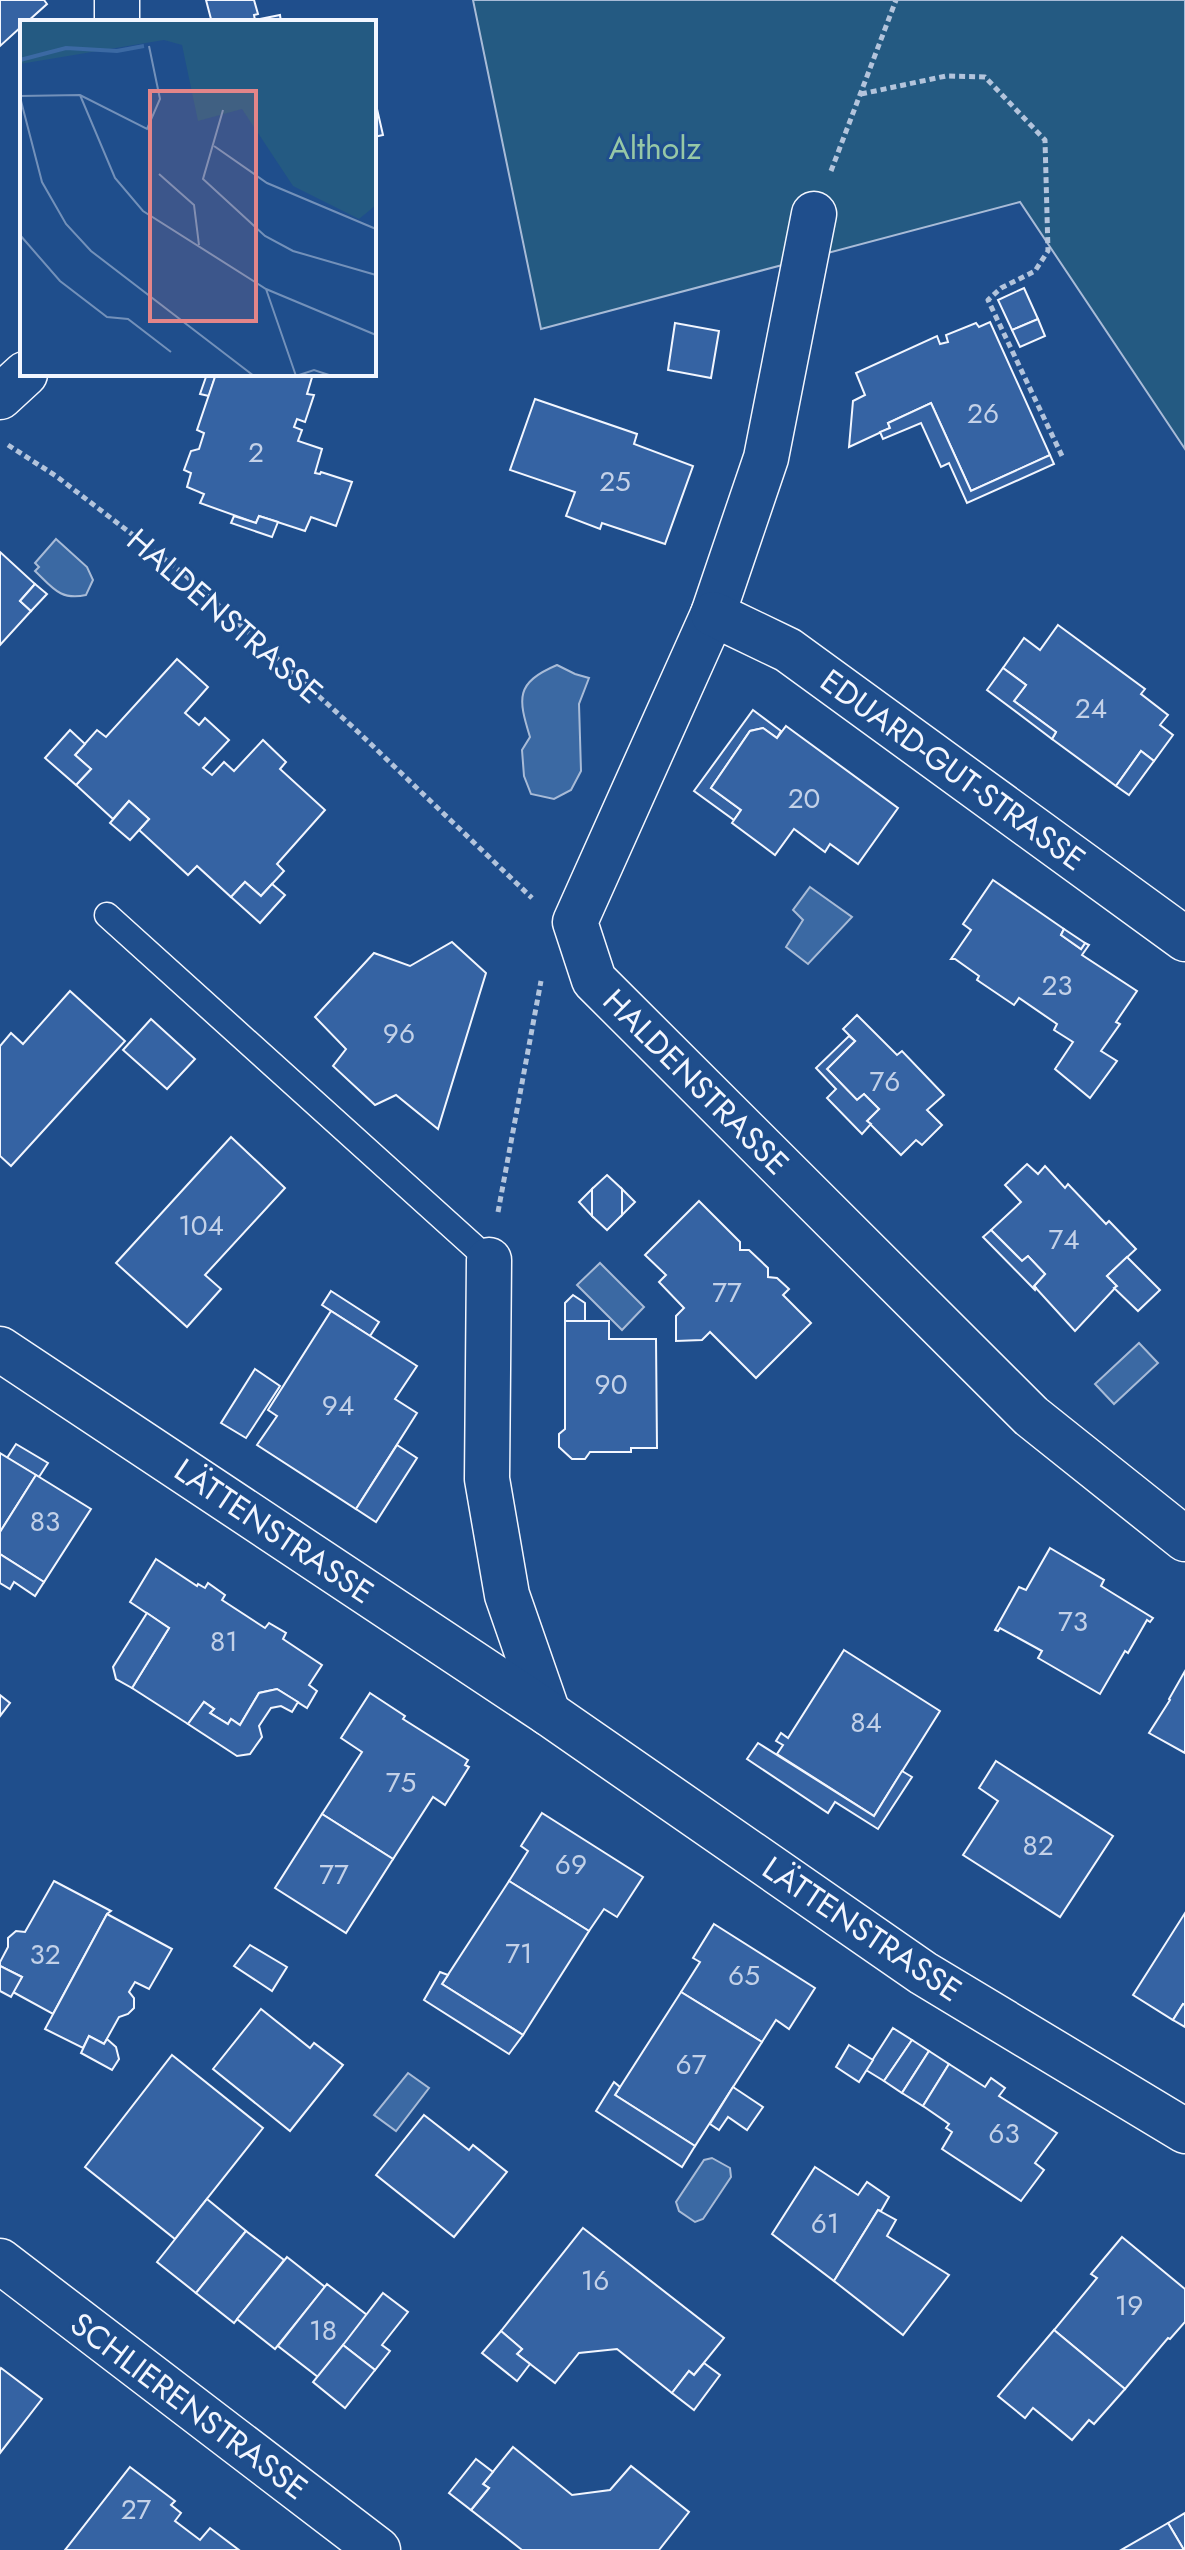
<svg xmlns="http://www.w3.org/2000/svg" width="1185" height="2550" viewBox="0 0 1185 2550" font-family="Jost,sans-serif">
<rect width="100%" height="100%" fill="#1f4e8c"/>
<polygon fill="#245a82" stroke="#a8bbd7" stroke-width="2" points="473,0 1185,0 1185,449 1020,202 541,329"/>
<g fill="#3b69a3" stroke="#a8bbd7" stroke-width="2">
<path d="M56,539L87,567L93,580L86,595C60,601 52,587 35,571L39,567L35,563Z"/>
<path d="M557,665L575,674L589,678L579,704L581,771L571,790L554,799L531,794L524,776L522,750L530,737C518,698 515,683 557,665Z"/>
<polygon points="810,887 852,917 808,964 786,947 803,920 793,910"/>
<polygon points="600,1263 644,1307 622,1330 577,1285"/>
<polygon points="1139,1343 1158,1363 1114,1404 1095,1384"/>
<polygon points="408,2073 429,2088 396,2131 374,2115"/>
<polygon points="712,2158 730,2168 731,2177 703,2219 695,2222 679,2211 676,2202 704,2160"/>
</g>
<g fill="#3563a3" stroke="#f2f6ff" stroke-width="2">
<polygon points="0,0 44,0 47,4 27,22 22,22 22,26 0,46"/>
<polygon points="206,0 254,0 258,14 254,15 255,20 280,15 281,22 198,22 211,19"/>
<polygon points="374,96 383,135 374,137"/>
<polygon points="1024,288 1038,319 1012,330 998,300"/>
<polygon points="1038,319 1045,336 1020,347 1012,330"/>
<polygon points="990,322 1050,455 971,491 931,403 888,423 890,428 849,447 853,401 865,395 856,373 937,336 940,344 948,342 946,335 976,323 979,327"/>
<polygon points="675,323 719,331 711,378 668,370"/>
<polygon points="207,374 216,374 209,396 200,394"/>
<polygon points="216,374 225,376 225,374 313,374 307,394 314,395 305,422 297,419 294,427 302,430 298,441 322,449 315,473 320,474 321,472 352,482 336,526 311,517 305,531 259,516 256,523 200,503 204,494 187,487 191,473 184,470 191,451 199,449 204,433 197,430"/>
<polygon points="535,399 637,434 634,444 693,466 665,544 602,523 600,529 566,516 575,492 510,470"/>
<polygon points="931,403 971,491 1050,455 1054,464 967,503 949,463 941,467 921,423 883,439 880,432 890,428 888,423"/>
<polygon points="234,516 256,523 259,516 278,522 272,537 231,523"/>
<polygon points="0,552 35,584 20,601 31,611 0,645"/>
<polygon points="35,584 47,594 31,611 20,601"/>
<polygon points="1058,625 1145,689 1141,694 1168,715 1160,725 1173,735 1154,761 1141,751 1116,786 1052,739 1056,732 1014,701 1026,685 1003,668 1024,638 1040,650"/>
<polygon points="177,659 208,687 185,713 199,725 205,718 229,740 203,768 212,775 224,762 234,771 263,740 286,762 280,769 325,810 277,864 284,871 261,896 245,882 231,897 197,866 188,875 139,830 149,819 129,801 113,819 76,785 91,769 75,755 97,730 106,737"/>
<polygon points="1003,668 1026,685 1014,701 1056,732 1052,739 987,690"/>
<polygon points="753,710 781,731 777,738 763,728 750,731 711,788 741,810 734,820 694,791"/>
<polygon points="786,726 898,808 858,864 830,844 825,852 794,829 775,855 732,823 741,810 711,788 750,731 763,728 777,738"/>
<polygon points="70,730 85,744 75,755 91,769 76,785 45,758"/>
<polygon points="1141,751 1154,761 1129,795 1116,786"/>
<polygon points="129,801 149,819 130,840 110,823"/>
<polygon points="993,880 1064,929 1061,935 1081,949 1085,943 1089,945 1082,955 1137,991 1116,1022 1120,1024 1101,1051 1117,1061 1090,1098 1055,1069 1073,1042 1054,1030 1057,1024 1019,998 1014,1005 977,980 979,976 955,959 951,959 971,930 963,924"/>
<polygon points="245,882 261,896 272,884 285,895 260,923 231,897"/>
<polygon points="1064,929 1085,943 1081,949 1061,935"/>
<polygon points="452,942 486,973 438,1129 396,1095 375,1105 333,1066 346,1049 315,1017 374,953 410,966"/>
<polygon points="70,991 125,1041 11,1166 0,1156 0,1046 11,1033 23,1044"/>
<polygon points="857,1015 897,1055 902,1051 944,1095 927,1110 942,1125 922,1145 916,1140 901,1155 867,1121 879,1109 864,1094 857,1100 827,1069 855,1041 843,1029"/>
<polygon points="151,1019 195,1059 167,1089 123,1050"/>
<polygon points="849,1036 855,1041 827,1069 857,1100 864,1094 879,1109 867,1121 871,1124 862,1134 827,1098 836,1089 816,1068"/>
<polygon points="231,1137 285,1188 205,1275 221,1289 187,1327 116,1263"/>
<polygon points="1027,1164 1038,1174 1045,1166 1065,1188 1068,1184 1106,1224 1109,1221 1136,1249 1107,1276 1117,1286 1075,1331 1034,1286 1045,1274 1028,1256 1022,1261 991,1230 1021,1202 1005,1185"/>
<polygon points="607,1175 622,1189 622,1215 607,1230 592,1216 592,1189"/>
<polygon points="592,1189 592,1216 579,1202"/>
<polygon points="622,1189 635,1202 622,1215"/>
<polygon points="699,1201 740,1242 740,1250 749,1250 768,1268 768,1277 777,1278 789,1289 783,1295 811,1323 756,1378 710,1332 702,1340 676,1341 676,1316 684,1308 659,1282 666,1275 645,1255"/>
<polygon points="991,1230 1022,1261 1028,1256 1045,1274 1034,1286 1036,1288 1035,1290 983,1237"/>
<polygon points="1127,1257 1160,1290 1138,1311 1114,1288 1117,1286 1107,1276"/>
<polygon points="331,1291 379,1322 370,1336 322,1305"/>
<polygon points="573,1295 585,1303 585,1321 565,1321 565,1303"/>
<polygon points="331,1311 417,1366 395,1399 417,1413 356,1509 257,1445 277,1416 268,1410"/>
<polygon points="565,1321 609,1321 609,1339 656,1339 657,1448 631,1448 631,1452 590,1452 585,1459 572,1459 559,1447 559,1434 565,1429"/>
<polygon points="255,1369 280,1386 246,1438 221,1423"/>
<polygon points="16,1444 48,1463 39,1477 7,1458"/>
<polygon points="397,1445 417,1458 376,1522 356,1509"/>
<polygon points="0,1453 36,1475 0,1532"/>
<polygon points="36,1475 91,1509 44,1582 0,1554 0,1532"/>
<polygon points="1050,1548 1104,1580 1101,1586 1153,1618 1150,1622 1147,1620 1128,1653 1125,1651 1100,1694 1038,1658 1042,1651 1000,1628 998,1631 995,1630 1019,1587 1026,1590"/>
<polygon points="0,1554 44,1582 35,1596 14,1582 10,1589 0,1583"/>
<polygon points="156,1559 197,1586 198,1584 205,1588 208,1583 225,1595 222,1600 265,1628 269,1623 286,1633 283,1639 322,1665 309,1685 317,1691 307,1708 277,1689 259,1693 240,1725 231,1719 228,1724 210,1713 214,1709 204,1702 188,1724 132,1688 169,1628 130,1602"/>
<polygon points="147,1613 169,1628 132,1688 116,1679 113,1667"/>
<polygon points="844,1650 940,1711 874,1816 777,1754 783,1745 776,1741 781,1733 788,1738"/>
<polygon points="1185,1671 1185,1753 1149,1733 1170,1700 1169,1699"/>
<polygon points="277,1689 298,1702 292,1712 281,1706 271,1708 259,1726 262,1737 250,1754 237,1756 188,1724 204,1702 214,1709 210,1713 228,1724 231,1719 240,1725 259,1693"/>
<polygon points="370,1693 405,1716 403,1719 468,1760 465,1765 469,1767 445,1805 433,1797 393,1859 322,1814 362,1752 341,1738"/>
<polygon points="0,1695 10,1703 0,1716"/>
<polygon points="758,1743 874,1816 902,1771 912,1777 878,1829 835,1802 828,1813 747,1759"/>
<polygon points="996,1761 1113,1836 1060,1917 963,1855 998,1801 979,1788"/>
<polygon points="542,1813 643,1877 617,1917 604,1909 589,1931 509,1881 528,1851 521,1846"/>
<polygon points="322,1814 393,1859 346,1933 275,1888"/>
<polygon points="54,1881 111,1911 107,1914 53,2014 13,1992 22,1977 0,1966 0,1962 8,1947 8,1938 16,1931 25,1932"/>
<polygon points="509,1881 589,1931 523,2035 442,1984"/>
<polygon points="1185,1913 1185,2005 1183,2004 1173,2020 1133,1995"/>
<polygon points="107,1914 172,1949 149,1989 135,1982 129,1992 134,1998 134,2008 128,2014 119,2017 104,2044 89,2036 83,2048 45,2029"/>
<polygon points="714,1924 815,1988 789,2029 776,2020 762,2042 681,1992 700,1962 693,1958"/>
<polygon points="250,1945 287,1967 272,1991 234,1966"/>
<polygon points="0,1966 22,1977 11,1997 0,1991"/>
<polygon points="440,1972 448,1975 442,1984 523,2035 509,2054 424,2000"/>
<polygon points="681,1992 762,2042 695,2146 615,2095"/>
<polygon points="1183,2004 1185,2005 1185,2027 1173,2020"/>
<polygon points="261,2009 310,2048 314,2043 343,2065 290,2131 213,2069"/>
<polygon points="893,2028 912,2040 884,2081 866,2070"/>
<polygon points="89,2036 104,2044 107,2039 116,2047 119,2059 112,2070 81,2053"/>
<polygon points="912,2040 929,2051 902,2093 884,2081"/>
<polygon points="849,2045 873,2060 859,2082 836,2067"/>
<polygon points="929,2051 949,2064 923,2106 902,2093"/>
<polygon points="172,2055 263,2128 175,2239 85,2167"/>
<polygon points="949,2064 985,2087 991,2078 1005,2088 999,2096 1057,2133 1035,2163 1044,2170 1021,2201 942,2149 952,2132 946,2128 949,2124 923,2106"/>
<polygon points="614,2082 620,2087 615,2095 695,2146 682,2167 596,2111"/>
<polygon points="733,2087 763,2107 747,2130 728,2117 719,2130 710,2124"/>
<polygon points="424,2115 469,2150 473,2145 507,2172 454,2237 376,2175"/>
<polygon points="815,2167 858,2195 867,2182 889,2197 881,2211 878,2210 834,2281 772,2234"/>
<polygon points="207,2199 246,2231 196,2293 157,2262"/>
<polygon points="878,2210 896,2220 887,2236 949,2275 903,2335 834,2281"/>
<polygon points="583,2228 724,2338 694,2375 689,2371 672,2393 617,2349 579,2353 555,2383 517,2354 522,2349 501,2331"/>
<polygon points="246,2231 284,2260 234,2323 196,2293"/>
<polygon points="1122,2237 1185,2289 1185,2322 1170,2339 1168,2338 1125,2389 1054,2330 1097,2278 1091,2274"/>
<polygon points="287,2257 325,2287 275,2349 237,2319"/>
<polygon points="327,2284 367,2315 318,2377 278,2346"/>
<polygon points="383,2293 408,2312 382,2345 390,2351 375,2370 343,2345"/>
<polygon points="1054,2330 1125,2389 1094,2424 1089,2420 1072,2440 1033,2408 1025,2418 998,2396"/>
<polygon points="501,2331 522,2349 517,2354 530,2364 517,2381 482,2353"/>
<polygon points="343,2345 375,2370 345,2408 313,2382"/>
<polygon points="704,2363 720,2375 694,2410 672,2393 689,2371 694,2375"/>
<polygon points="1,2368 42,2399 0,2453 0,2370"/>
<polygon points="513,2447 572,2495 610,2490 631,2466 689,2512 659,2550 522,2550 471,2510 489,2488 483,2484"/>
<polygon points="476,2459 493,2472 483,2484 489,2488 471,2510 449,2493"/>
<polygon points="130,2467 175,2501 171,2505 181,2513 175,2521 200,2540 210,2528 239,2550 65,2550"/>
<polygon points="1185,2513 1185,2550 1184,2550 1168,2523"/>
<polygon points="1168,2523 1184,2550 1121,2550"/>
</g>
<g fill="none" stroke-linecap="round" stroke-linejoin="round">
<g stroke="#f2f6ff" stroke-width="27">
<polyline id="lane" points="107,915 489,1260"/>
</g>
<g stroke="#f2f6ff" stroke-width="47">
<g id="street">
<polyline points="117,0 117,22"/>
<polyline points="814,214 766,458 713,614 575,922 594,980 1031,1416 1185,1539"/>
<polyline points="0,397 25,374"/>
<polyline points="713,614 788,650 1185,939"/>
<polyline points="489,1260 487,1479 507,1595 548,1713"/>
<polyline points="0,1349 548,1713 923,1973 1185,2131"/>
</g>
</g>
<g stroke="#f2f6ff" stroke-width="47">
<polyline id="secondary" points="0,2261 378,2550"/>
</g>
<g stroke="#b3c4dc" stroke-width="5" stroke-dasharray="6 4" stroke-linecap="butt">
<polyline points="861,94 946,76 985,77 1045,140 1048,251 1035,271 1001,288 988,300 1063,458"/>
<polyline points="831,171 896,0"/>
<polyline points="8,445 56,476 184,574 355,729 532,898"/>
<polyline points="498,1212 541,981"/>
</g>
<use href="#lane" stroke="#1f4e8c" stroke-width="24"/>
<use href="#street" stroke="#1f4e8c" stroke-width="44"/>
<use href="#secondary" stroke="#1f4e8c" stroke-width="44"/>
</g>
<g text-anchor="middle" stroke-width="6" stroke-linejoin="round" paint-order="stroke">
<g font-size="28" fill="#c3d1e8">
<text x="983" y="423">26</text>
<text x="256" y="462">2</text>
<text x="615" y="491">25</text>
<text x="1091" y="718">24</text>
<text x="804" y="808">20</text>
<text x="1057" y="995">23</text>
<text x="399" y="1043">96</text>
<text x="885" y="1091">76</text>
<text x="201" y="1235">104</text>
<text x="1064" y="1249">74</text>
<text x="727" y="1302">77</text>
<text x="611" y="1394">90</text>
<text x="338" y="1415">94</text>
<text x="45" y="1531">83</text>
<text x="1073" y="1631">73</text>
<text x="224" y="1651">81</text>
<text x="866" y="1732">84</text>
<text x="401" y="1792">75</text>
<text x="1038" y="1855">82</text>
<text x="571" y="1874">69</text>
<text x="334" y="1884">77</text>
<text x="519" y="1963">71</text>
<text x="45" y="1964">32</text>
<text x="744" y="1985">65</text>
<text x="691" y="2074">67</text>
<text x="1004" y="2143">63</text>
<text x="825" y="2233">61</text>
<text x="595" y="2290">16</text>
<text x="1129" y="2315">19</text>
<text x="323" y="2340">18</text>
<text x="136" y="2519">27</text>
</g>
<g font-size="32" fill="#97c8a6" stroke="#1f4e8c">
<text x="655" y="159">Altholz</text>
</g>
<g font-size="32" fill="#f2f6ff" stroke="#1f4e8c">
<text transform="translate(225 616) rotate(41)" y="11">HALDENSTRASSE</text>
<text transform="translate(953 770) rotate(36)" y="11">EDUARD-GUT-STRASSE</text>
<text transform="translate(696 1082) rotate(45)" y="11">HALDENSTRASSE</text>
<text transform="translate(274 1531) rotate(34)" y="11">LÄTTENSTRASSE</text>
<text transform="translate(862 1929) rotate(34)" y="11">LÄTTENSTRASSE</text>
<text transform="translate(189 2406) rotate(37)" y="11">SCHLIERENSTRASSE</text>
</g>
</g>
<g transform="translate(20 20)">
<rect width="356" height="356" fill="#1f4e8c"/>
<path d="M0,0H356V185L339,199L273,166L222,89L178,101L162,25L144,20L0,44Z" fill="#245a82"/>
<path fill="none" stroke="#3b69a3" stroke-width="4" d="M0,40L46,28L97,31L124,26"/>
<path fill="none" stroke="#7391ba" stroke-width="2" d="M60,75L95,158L123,191L246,269L356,315M0,76L60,75L127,109L140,79L129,26M0,77L22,162L46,204L71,231L234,356M203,90L183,159L245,216L273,231L356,255M194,126L247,163L356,209M139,154L174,185L179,225M0,215L40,261L87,297L108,299L151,332M246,269L276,356M276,356L294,350L312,356"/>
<path fill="#e38589" fill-opacity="0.15" stroke="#e38589" stroke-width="4" d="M130,71H236V301H130Z"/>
<rect width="356" height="356" fill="none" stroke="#f2f6ff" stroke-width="4"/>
</g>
</svg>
